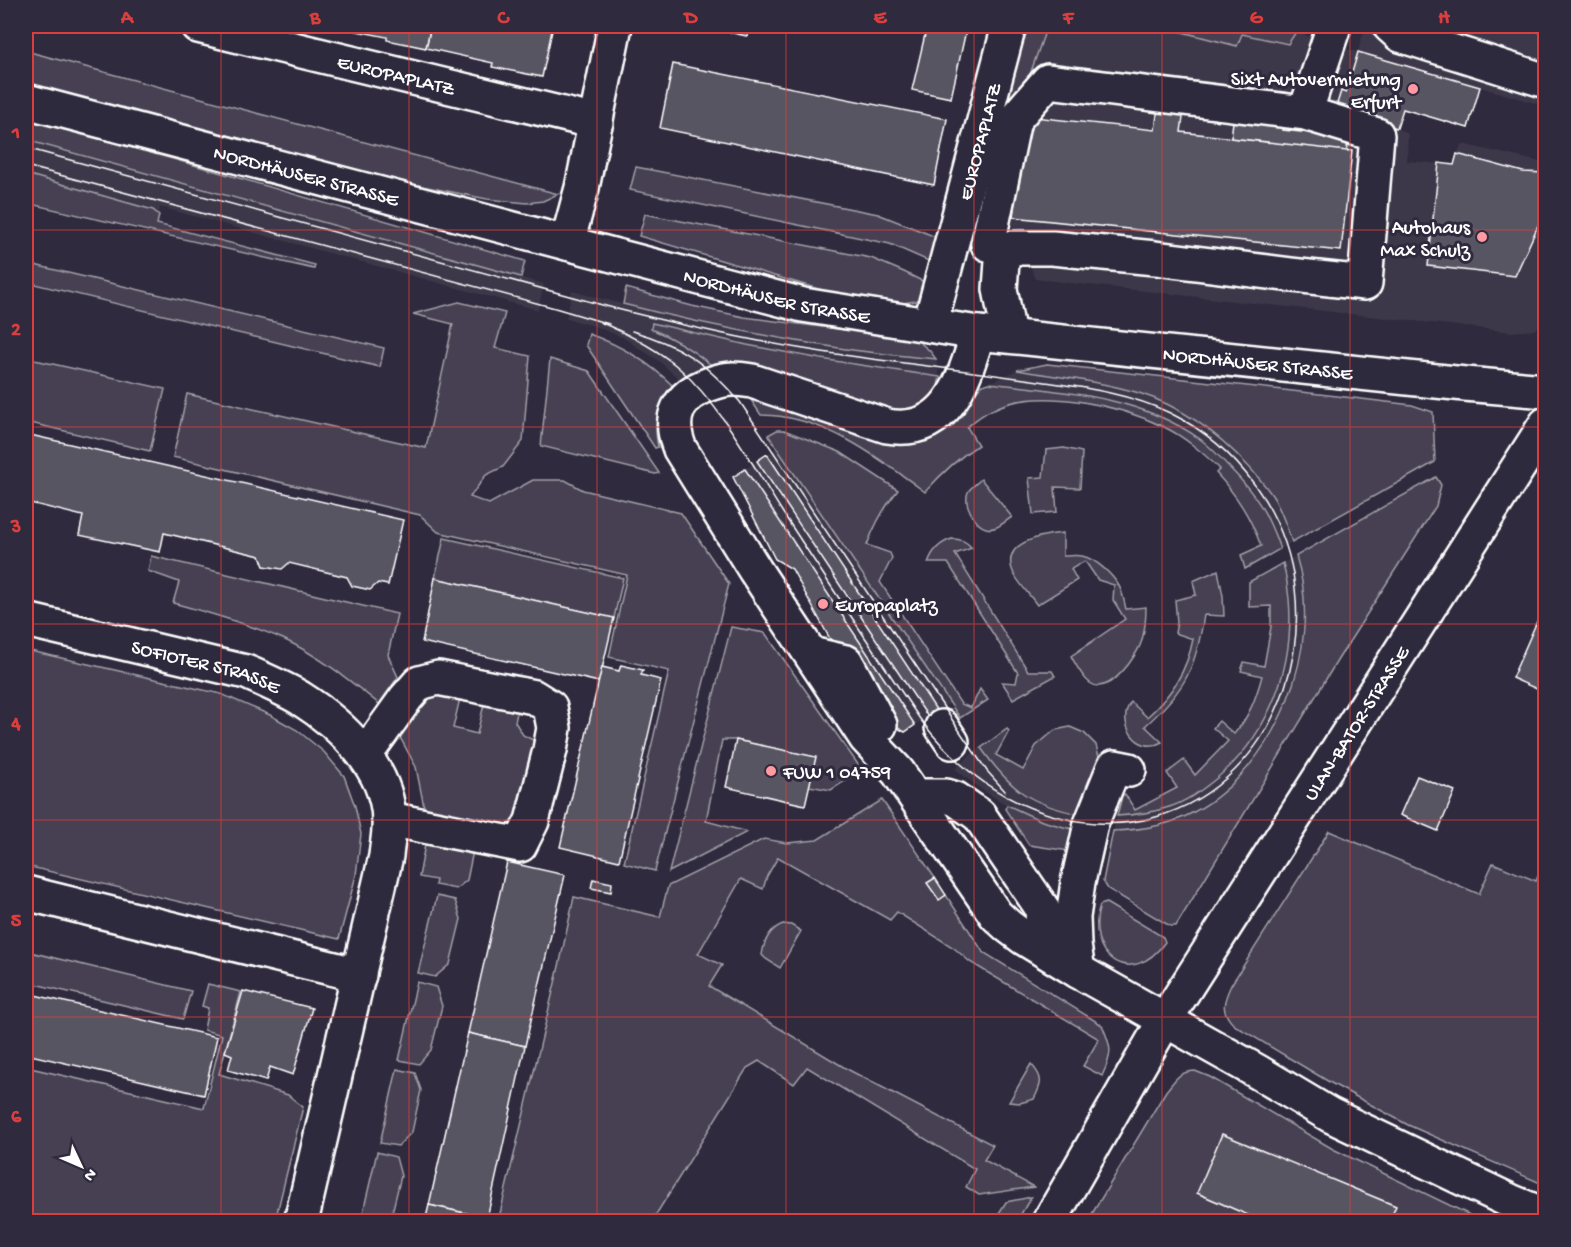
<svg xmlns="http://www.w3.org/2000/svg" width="1571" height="1247" viewBox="0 0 1571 1247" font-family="'Gochi Hand',sans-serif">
<rect width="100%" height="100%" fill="#2f2a3d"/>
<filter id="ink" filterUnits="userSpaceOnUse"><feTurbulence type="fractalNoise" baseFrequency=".0167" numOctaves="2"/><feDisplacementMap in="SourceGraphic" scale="12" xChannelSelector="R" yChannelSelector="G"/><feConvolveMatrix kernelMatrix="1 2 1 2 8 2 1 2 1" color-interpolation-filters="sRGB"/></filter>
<g filter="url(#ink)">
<g fill="#3c3749">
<polygon points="1028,26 1286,26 1298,29 1311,39 1358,52 1365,26 1545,26 1545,106 1359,52 1346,93 1341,91 1336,109 1397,128 1408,134 1407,161 1454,165 1457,154 1462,144 1545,163 1545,318 1535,330 1512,332 1035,279 1017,228 973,216"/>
<polygon points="26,140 544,284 538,310 160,207 159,215 153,210 26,174"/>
<polygon points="572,291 669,316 741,332 841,348 936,359 940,377 821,359 747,345 651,330 668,336 679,342 710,364 700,368 680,380 659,361 622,337 594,326 566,318"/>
<polygon points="1017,370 1113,386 1139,393 1182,411 1212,432 1228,446 1261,481 1273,497 1282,514 1292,542 1280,549 1271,524 1255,496 1214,451 1202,441 1189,432 1132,407 1111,400 1037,389 989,383"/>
<polygon points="777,448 950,703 937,711 767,454"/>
<polygon points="757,461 928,717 915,725 745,469"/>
<polygon points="1296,556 1302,575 1304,596 1302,639 1292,686 1286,705 1277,724 1266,742 1240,775 1224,791 1192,813 1139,830 1113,831 1117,816 1150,812 1168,808 1184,801 1199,792 1228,769 1250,743 1269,712 1284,670 1289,637 1290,600 1283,563"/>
<polygon points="981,748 1001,774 1040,804 1059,810 1080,814 1075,830 1042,821 1007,805 982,790 955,769 968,757"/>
</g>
<g fill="#464152" stroke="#a2a0a8" stroke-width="1.5">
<polygon points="1028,26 1047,26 1027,83 980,203 977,202"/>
<polygon points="1159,26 1286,26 1298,29 1288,44 1242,34 1237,46"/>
<polygon points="26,51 558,194 543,201 527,203 487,199 387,179 26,86"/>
<polygon points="26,119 173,159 525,261 521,277 26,140"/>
<polygon points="636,167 878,214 941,239 933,263 890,244 630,190"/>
<polygon points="26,174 153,210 159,215 157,224 315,265 314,269 26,203"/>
<polygon points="645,214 871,258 904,272 926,283 922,300 903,303 846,297 639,236"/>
<polygon points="26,263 384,348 380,367 26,282"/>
<path d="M626,288L692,306L744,317L886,335L918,341L930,351L936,359C904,356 871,353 839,348C766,337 694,322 623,304Z"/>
<polygon points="459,302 505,313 495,348 530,356 523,441 503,467 486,475 470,497 489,504 533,480 565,480 583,490 681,513 729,584 655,871 624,863 669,671 609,657 627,575 438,532 420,515 173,457 187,394 426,448 453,324 413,314"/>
<path d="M652,323L747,345L821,359L940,377C939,381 938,387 936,391C929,405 912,409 898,412L749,364L730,361L710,364C690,348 674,338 651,329Z"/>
<path d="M589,334C620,345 649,362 673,386C657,404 653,423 658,447L655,448L586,345Z"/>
<polygon points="26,358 165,389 150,451 26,422"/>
<polygon points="550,359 589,371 659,473 655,474 541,446"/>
<path d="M1047,364L1328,395L1412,405L1433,412L1435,462L1292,542C1287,527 1282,513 1275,500C1268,488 1258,477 1249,467C1218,433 1183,407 1139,393C1100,381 1057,377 1017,370Z"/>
<path d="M989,383C1061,391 1140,396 1200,439C1211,447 1221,458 1230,468C1257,496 1267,512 1280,549L1245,569L1241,555L1261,546C1250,516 1237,496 1216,473L1220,469C1203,453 1185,437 1164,427C1121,406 1039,386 994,409C984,413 975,420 967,427L978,445C958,458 941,474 925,492C877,456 822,415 761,415L751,400L852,430L974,392L983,385Z"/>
<path d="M777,430H784L840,452L898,490C884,507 875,524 867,545L890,553L892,558L880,582L961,704L971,708L980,689L988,700L960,718L768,435Z"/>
<polygon points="1064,448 1082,452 1080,488 1055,487 1057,512 1033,514 1029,478 1043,477 1046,450"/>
<path d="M1436,477L1441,485L1436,506L1337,661L1176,926H1170L1108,889L1103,881L1113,831C1140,830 1168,826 1192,813C1277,768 1325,647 1296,556Z"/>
<path d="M981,479L1012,517C1004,522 996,531 986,528C975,525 963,504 968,492C970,488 977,483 981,479Z"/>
<path d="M1063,533V556C1070,556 1076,555 1082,556C1096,559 1112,574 1119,586C1123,593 1124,601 1126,609L1146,607C1146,618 1145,629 1142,640C1138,655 1109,697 1090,683C1082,677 1076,665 1071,656L1125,619L1113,600L1114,585L1098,580L1085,561L1071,569L1077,580L1037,605C1030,595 1020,585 1014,574C998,542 1043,535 1063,533Z"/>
<polygon points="444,538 623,578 614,618 435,578"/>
<path d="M952,539C961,539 966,541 972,548L955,554L1028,671H1052L1055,676L1013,699L1002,682L1016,683L1018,673L948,563H928C932,551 939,543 952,539Z"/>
<path d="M151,556L397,614L388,655L398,677L379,704C349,680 318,655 283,639C248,624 210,613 173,603L179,582L148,571Z"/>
<path d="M1283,563C1286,575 1288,587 1289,599C1295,666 1269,735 1217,778C1202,790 1185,803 1166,808C1150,813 1134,815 1117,816L1122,796L1125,794L1135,810L1177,788L1167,773L1184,760L1195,775L1228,741L1213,728L1219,721L1234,734C1249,717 1256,698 1262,676L1241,671L1244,662L1264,666L1271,627V606L1249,607V582Z"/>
<path d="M1218,570L1223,596L1224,616L1204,615C1196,669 1185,690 1145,726L1162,742C1138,756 1115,722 1131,702L1147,717C1171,696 1187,671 1193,639L1175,633L1177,622L1175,600L1196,595L1193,581Z"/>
<polygon points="731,627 765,633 862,770 831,790 809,786 815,757 736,740 722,740 706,821 747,832 669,872"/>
<polygon points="26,650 221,694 270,715 297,730 324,752 344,776 355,806 361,834 356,875 339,939 26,866"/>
<polygon points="423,693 461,694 453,728 477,734 485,700 518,708 515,722 523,735 535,741 514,820 498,829 425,812 416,767 394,726"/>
<path d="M1070,727L1084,733L1096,745L1100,761L1080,814C1030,805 1010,789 981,748L1007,729L1009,731L996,755L1023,770L1036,746L1055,730Z"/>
<path d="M882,800L935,878L928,883L938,899L946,895L983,952L1102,1025C1112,1048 1113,1053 1102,1076L1083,1066L1099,1039L990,974L970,962L954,948L897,912L890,920L778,857L767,876L763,889L741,879L698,954L722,965L709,986L847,1069L993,1145L984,1160L1034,1187L979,1195L966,1187L975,1169L807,1067L794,1084L759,1061L747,1068L652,1221L498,1222L560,962L574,897L660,917L668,886L764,839L787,843L817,840Z"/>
<polygon points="1007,805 1042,821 1075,830 1069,851 1029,845 1005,809"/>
<path d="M1329,831L1479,894L1493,863L1536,881L1545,859V1185L1408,1125L1331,1083L1234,1025C1220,1011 1223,1002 1231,985Z"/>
<polygon points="426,839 473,851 467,880 456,889 435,885 436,880 419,877"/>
<polygon points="437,896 455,900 461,919 450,964 435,977 418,973"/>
<path d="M1106,903L1163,937L1165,942C1131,990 1084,956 1100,905Z"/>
<path d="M783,924L791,925L801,931L780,968L766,959L762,955C764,941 769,929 783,924Z"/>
<polygon points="26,951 191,991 183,1019 26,982"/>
<polygon points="417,982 436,987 442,1006 431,1050 419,1064 399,1060"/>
<polygon points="208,984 241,992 219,1074 288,1095 303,1107 275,1221 26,1221 26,1067 204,1108 222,1035 204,1030 208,1008 202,1006"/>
<path d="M1031,1064C1044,1078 1042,1084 1034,1099L1020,1103L1009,1102Z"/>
<polygon points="397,1069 415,1073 421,1090 412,1132 398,1146 380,1143"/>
<path d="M1195,1071L1210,1077L1333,1149L1470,1215L1473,1221L1087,1222L1166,1091C1177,1078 1178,1072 1195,1071Z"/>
<polygon points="377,1152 396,1157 401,1176 390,1221 361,1221"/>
<polygon points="1031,1197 1017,1221 994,1221 1006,1202"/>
</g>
<g fill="#595564" stroke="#fff" stroke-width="1.5">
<polygon points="332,26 431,26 426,48 387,40 387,37"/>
<polygon points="431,26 553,26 542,77 492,67 493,63 426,48"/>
<polygon points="701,26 750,26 747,36"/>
<polygon points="927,26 967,26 951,98 912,90"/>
<polygon points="1520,26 1546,26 1546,34"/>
<polygon points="1358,52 1480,87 1468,128 1403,109 1397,128 1335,110 1341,91 1346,93"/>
<polygon points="673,64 947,119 934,185 660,128"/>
<polygon points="1158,107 1184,110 1181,132 1352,151 1341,251 1013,217 1025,116 1155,130"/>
<polygon points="1234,114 1284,119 1283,130 1348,137 1347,151 1231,138"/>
<polygon points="1457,154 1523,172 1546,173 1546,208 1515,276 1428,266 1439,163 1454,165"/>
<polygon points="26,434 403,520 388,585 378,583 370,590 352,586 347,577 289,563 282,569 264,566 260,556 164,533 160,552 79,535 83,516 26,502"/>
<polygon points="767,454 937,711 933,714 928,717 757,461"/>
<polygon points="745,469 915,725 905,732 890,724 850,649 830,639 792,569 775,559 733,477"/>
<polygon points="435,578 614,618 599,682 422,642"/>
<polygon points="1546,601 1546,693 1512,678"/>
<polygon points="621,665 643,670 641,675 661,680 619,861 560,847 602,667 619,671"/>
<polygon points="736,740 816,757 805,805 726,787"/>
<polygon points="1417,776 1455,791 1438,831 1400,815"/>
<polygon points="507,862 565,875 525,1046 468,1033"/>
<polygon points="935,878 946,895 939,900 927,883"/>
<polygon points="593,879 612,883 611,892 591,888"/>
<polygon points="243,991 312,1008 293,1075 270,1067 266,1081 228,1070 232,1055 225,1052"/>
<polygon points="26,993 217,1037 204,1095 26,1054"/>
<polygon points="468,1033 525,1046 487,1218 429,1205"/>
<polygon points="1222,1134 1396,1206 1389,1222 1264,1222 1197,1193"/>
<polygon points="429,1205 487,1218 486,1222 425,1222"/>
</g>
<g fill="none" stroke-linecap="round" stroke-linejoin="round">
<g stroke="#fff" stroke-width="38">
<g id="minor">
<path id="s1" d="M198,26L596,122"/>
<polyline points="1390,26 1400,35 1546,81"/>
<polyline points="1305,113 1048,81 1014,120 988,244 1003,248 1052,248 1155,258 1292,275 1365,283 1377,135 1305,113 1334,26"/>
<polyline points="567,243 582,188 615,26"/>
<polyline points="1003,248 1000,289 1009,335"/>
<path id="s2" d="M930,325L1009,26"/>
<path d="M978,333C964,379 948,436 887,426L752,381C746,380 739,379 733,379C725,379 718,381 710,384C678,395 667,417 680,449L755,570L866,738L898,772L983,896L996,915L1008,926L1024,938L1078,971L1258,1072L1330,1115L1510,1201L1546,1216"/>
<path id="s3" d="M26,620L246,672C264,680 283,688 300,698C341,724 388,768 389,820C390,832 387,844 386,856L301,1222"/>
<polyline points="811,654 846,662 880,725"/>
<polyline points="942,727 952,742"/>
<polyline points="365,755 406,698 419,683 438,678 534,697 550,707 554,728 550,750 532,821 520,845 389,819"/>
<polyline points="915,796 946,796 956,799 979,815 1042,908 1044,950"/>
<polyline points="26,893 359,975"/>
<polyline points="1078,971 1074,945 1073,917 1078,882 1091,824 1114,767 1129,770"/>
<path id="s4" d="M1049,1222L1165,1020L1546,424"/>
</g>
</g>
<g stroke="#fff" stroke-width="38">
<g id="major">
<path id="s5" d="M26,101L803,305L978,333L1465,384L1546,391"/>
</g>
</g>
<use href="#minor" stroke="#2f2a3d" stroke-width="33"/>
<use href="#major" stroke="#2f2a3d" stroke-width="33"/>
<g stroke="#fff" stroke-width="1.5">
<path d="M26,148L617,309C681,325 745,340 810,350C841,355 872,359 904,363C951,369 998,375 1045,382C1087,388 1131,394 1170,413C1237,446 1287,513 1295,588C1311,728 1200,856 1055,816C999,801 954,764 920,719C873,650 828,582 783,513C752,464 722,407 679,368C656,348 628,334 600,322"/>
<polyline points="26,166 555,308 609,324"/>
<path d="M632,331C681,345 706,363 740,402L963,736L987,771L1005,791"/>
</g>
</g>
</g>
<path fill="none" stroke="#da3e3e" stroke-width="1.5" stroke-opacity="0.55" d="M221,26V1222M409,26V1222M597,26V1222M786,26V1222M974,26V1222M1162,26V1222M1350,26V1222M26,230H1546M26,427H1546M26,624H1546M26,820H1546M26,1017H1546"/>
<g fill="#ff9aa2" stroke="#2f2a3d" stroke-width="2">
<circle cx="1413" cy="89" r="6"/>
<circle cx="1482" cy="237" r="6"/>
<circle cx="823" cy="604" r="6"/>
<circle cx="771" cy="771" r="6"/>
</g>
<g text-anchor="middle" stroke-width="6" stroke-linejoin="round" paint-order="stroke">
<g font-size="20" fill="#fff" stroke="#2f2a3d">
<text dy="7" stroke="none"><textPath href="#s1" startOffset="204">EUROPAPLATZ</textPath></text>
<text dy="7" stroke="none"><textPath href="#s2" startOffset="190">EUROPAPLATZ</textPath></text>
<text dy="7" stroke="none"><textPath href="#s5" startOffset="290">NORDHÄUSER STRASSE</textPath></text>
<text dy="7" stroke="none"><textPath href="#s5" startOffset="776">NORDHÄUSER STRASSE</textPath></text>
<text dy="7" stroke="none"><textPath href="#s5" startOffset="1262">NORDHÄUSER STRASSE</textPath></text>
<text dy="7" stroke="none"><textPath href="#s3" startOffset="186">SOFIOTER STRASSE</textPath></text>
<text dy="7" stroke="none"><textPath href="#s4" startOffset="586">ULAN-BATOR-STRASSE</textPath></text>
</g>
<g font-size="20" fill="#fff" stroke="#2f2a3d" text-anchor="end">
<text x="1401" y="85">Sixt Autovermietung<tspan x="1401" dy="23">Erfurt</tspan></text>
<text x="1470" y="233">Autohaus<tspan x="1470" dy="23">Max Schulz</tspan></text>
<text x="835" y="611" text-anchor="start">Europaplatz</text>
<text x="783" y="778" text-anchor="start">FUW 1 04759</text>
</g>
</g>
<rect width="1571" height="1247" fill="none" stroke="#2f2a3d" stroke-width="66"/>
<g transform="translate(81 1166) rotate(134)" stroke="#2f2a3d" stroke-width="4.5" paint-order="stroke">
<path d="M0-4.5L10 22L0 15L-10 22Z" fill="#ffffff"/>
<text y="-9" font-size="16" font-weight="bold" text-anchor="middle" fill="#ffffff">N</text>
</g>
<rect x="33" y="33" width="1505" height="1181" fill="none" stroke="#da3e3e" stroke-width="2"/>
<g font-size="20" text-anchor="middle" font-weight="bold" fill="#da3e3e">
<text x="127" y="23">A</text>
<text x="315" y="23">B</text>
<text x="503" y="23">C</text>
<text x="691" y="23">D</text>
<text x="880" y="23">E</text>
<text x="1068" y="23">F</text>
<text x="1256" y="23">G</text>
<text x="1444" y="23">H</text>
<text x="16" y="138">1</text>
<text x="16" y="335">2</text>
<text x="16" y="532">3</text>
<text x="16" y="729">4</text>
<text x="16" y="926">5</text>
<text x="16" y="1122">6</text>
</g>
</svg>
